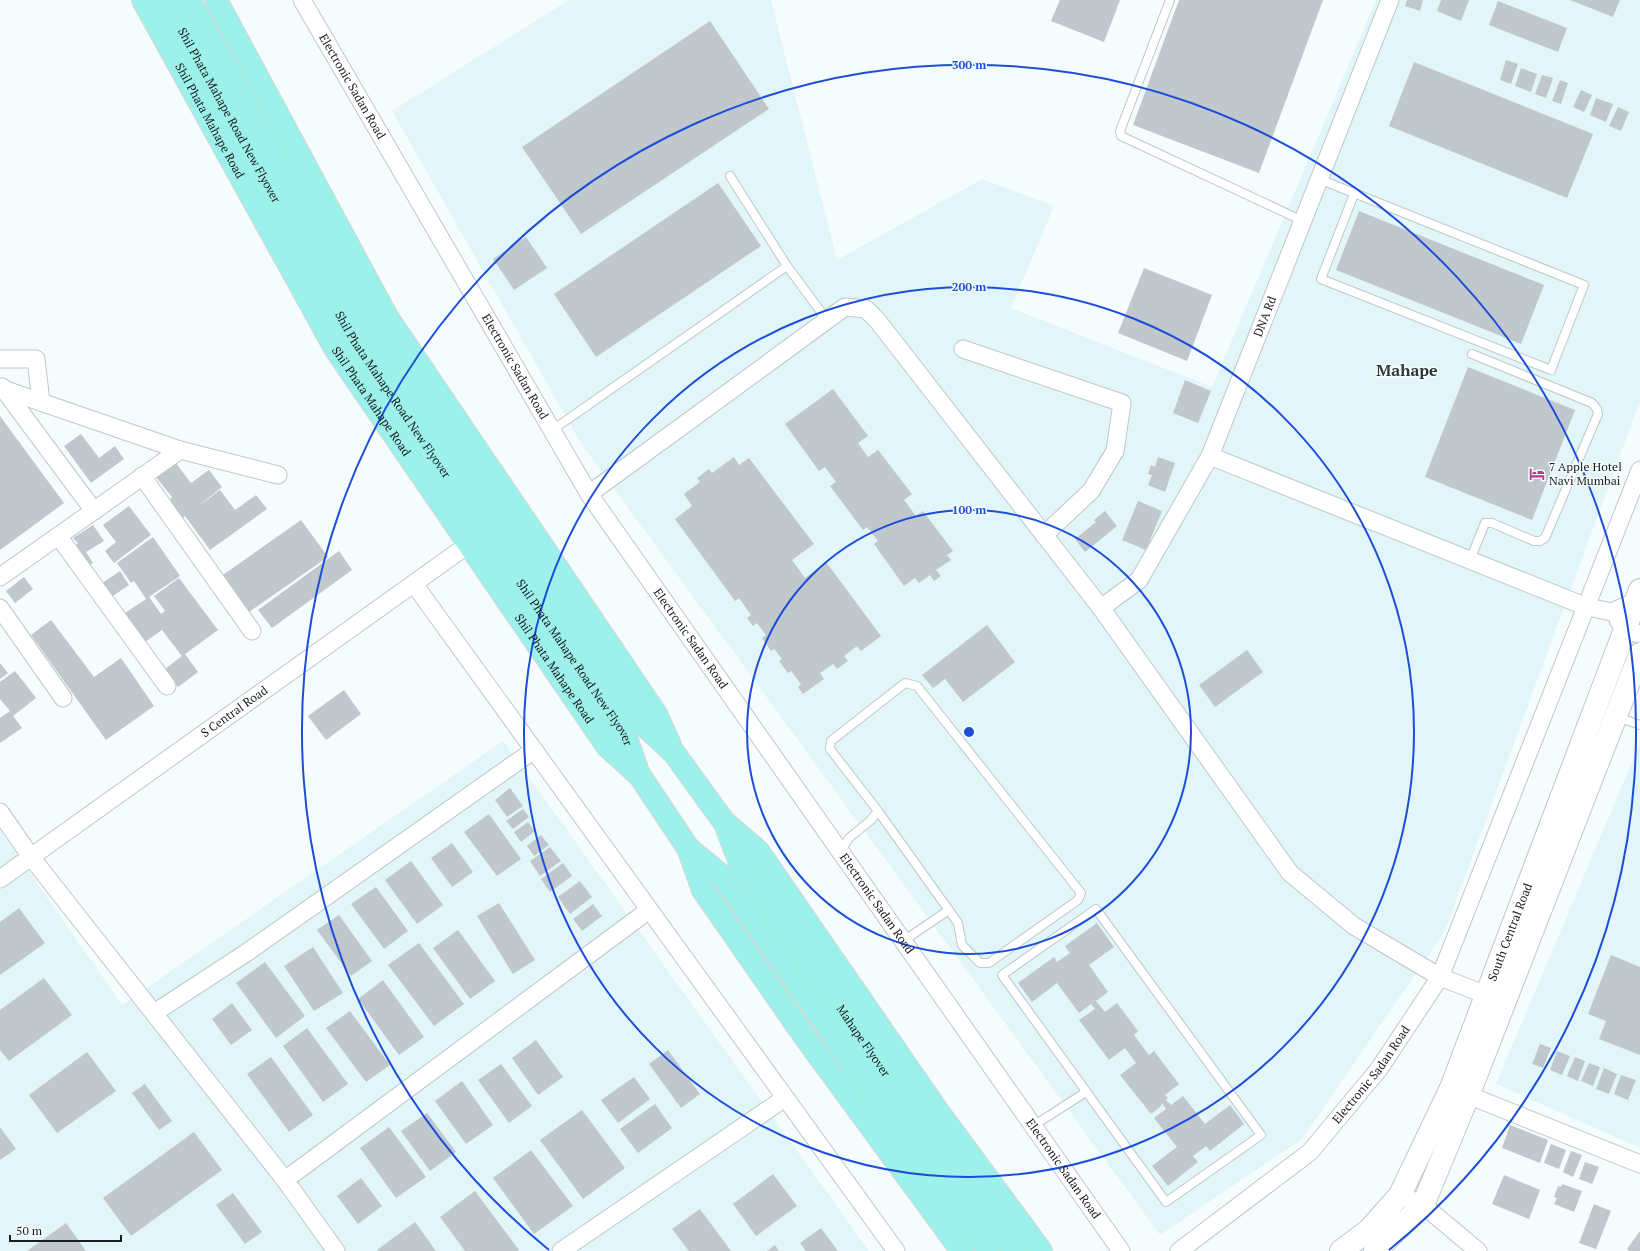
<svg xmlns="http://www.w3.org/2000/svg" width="1640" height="1251" viewBox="0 0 1640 1251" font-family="'PT Serif',serif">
<rect width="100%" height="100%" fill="#f4fcfe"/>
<g fill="#e2f6fa">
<polygon points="569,0 771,0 837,260 982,179 1054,206 1011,308 1212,387 1376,0 1640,0 1640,401 1445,931 1302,1139 1160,1235 582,445 392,111"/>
<polygon points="503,741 869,1251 0,1251 0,830 122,1005"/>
<polygon points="1640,743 1640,1148 1496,1084"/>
</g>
<g fill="#c0c7cd">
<polygon points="1060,0 1120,0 1104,42 1051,21"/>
<polygon points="1179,0 1323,0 1259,173 1133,125"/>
<polygon points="1407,0 1423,0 1420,11 1405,6"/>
<polygon points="1441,0 1469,0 1461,21 1437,11"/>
<polygon points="1570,0 1620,0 1613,17"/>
<polygon points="1498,1 1567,28 1558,52 1489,25"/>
<polygon points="710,21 769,109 581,234 522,147"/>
<polygon points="1506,60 1518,64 1511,84 1500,80"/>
<polygon points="1414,62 1593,134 1567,198 1389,126"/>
<polygon points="1521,68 1537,74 1531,92 1515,86"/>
<polygon points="1542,75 1553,78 1546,98 1535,94"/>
<polygon points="1560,80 1568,83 1561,104 1552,101"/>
<polygon points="1581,90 1592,95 1584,112 1573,107"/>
<polygon points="1596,98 1613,104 1606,122 1590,115"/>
<polygon points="1618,107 1629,112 1621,131 1609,126"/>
<polygon points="718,183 761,246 596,357 554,294"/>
<polygon points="1359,211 1544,285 1521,344 1336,270"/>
<polygon points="526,237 547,268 514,290 493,259"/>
<polygon points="1144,268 1212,295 1187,361 1118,333"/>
<polygon points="1468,367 1575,410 1532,520 1425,477"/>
<polygon points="1185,380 1211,391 1198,423 1173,413"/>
<polygon points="833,389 868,436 858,443 868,457 878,450 912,494 904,500 916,516 923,511 953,551 947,555 951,560 936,570 941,576 934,581 930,575 919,583 915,578 904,586 874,544 878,541 867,527 863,530 830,486 836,482 825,467 819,471 785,424"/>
<polygon points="0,416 64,503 0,550"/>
<polygon points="81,434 99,458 115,446 124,459 91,483 64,446"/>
<polygon points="734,457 739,465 749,458 814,544 792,560 805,578 826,562 881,636 861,651 857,646 844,656 848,661 837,669 833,664 820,673 824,679 803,694 798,687 801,684 791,671 788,673 779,661 782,659 774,649 771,651 762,638 766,635 757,623 753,626 747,618 751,615 739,598 735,601 675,519 692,506 684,494 700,482 697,478 709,469 712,473"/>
<polygon points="1158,457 1175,463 1165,492 1148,485 1152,475 1148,474 1151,465 1155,467"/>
<polygon points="175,462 191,483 209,470 222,487 196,508 220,490 235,510 256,495 267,509 210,550 185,516 179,521 166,505 172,497 156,477"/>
<polygon points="1138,501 1162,511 1146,550 1122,540"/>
<polygon points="129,506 151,535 114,563 105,551 116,542 103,525"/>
<polygon points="1105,511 1117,526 1085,552 1075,539 1096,522 1094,520"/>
<polygon points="301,520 328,557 246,614 220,577"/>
<polygon points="93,525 104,541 86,552 93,563 86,568 73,548 78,543 73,538"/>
<polygon points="153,537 180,576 149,597 161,614 165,611 154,596 179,578 218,630 185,654 198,672 178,687 165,669 182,656 162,630 145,642 125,613 146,599 134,581 131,583 117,563"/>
<polygon points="339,551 352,570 272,628 258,610"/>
<polygon points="120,571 129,585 107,600 98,586"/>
<polygon points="24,577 33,589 15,603 6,591"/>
<polygon points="51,620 94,677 121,658 154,706 106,740 31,635"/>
<polygon points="987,625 1015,662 963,702 945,679 933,688 922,675"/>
<polygon points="1247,650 1263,672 1215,707 1199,685"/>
<polygon points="0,663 8,673 0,679"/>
<polygon points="15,671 36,698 13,716 22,728 0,743 0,718 10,711 0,699 0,682"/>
<polygon points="344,690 361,714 326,740 308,716"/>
<polygon points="510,788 523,806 507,817 495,800"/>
<polygon points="523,809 529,817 513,829 506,821"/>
<polygon points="489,814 521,859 497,876 464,832"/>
<polygon points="528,822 535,831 521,842 514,832"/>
<polygon points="541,835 549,845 534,856 527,846"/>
<polygon points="452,843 473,872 452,887 431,858"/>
<polygon points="550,847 561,861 540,876 530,861"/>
<polygon points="411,861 443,905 417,924 385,880"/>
<polygon points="563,863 572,876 550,892 541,879"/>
<polygon points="580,881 592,897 570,914 558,897"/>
<polygon points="376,887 408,931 384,949 351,904"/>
<polygon points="499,903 535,960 513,974 477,916"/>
<polygon points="593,904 602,916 582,931 573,919"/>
<polygon points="19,908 45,943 0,975 0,922"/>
<polygon points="339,915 372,961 351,976 317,930"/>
<polygon points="1097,923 1114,947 1089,965 1108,992 1096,1001 1105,1012 1117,1003 1138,1031 1134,1035 1149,1055 1154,1051 1179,1084 1165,1095 1168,1098 1166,1100 1171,1105 1183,1096 1205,1124 1230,1105 1244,1124 1210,1151 1206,1146 1193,1156 1198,1162 1168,1186 1152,1166 1177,1147 1154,1118 1166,1109 1162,1103 1161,1106 1151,1114 1120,1075 1136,1063 1125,1048 1109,1060 1079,1020 1095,1009 1091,1004 1079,1013 1057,983 1032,1002 1018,983 1054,957 1057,962 1070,953 1065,946"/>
<polygon points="458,930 495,981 470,999 433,948"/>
<polygon points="419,943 464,1004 434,1026 388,965"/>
<polygon points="313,947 343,993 314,1011 284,966"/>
<polygon points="1611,955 1640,967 1640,1055 1599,1039 1606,1021 1588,1014"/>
<polygon points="265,962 305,1016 276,1038 236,983"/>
<polygon points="44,978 72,1015 9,1061 0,1050 0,1010"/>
<polygon points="383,980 424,1037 399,1055 358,999"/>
<polygon points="232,1003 252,1030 231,1045 212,1019"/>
<polygon points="350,1011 390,1065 366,1082 326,1028"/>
<polygon points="307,1028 348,1084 323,1102 283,1046"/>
<polygon points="536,1040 563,1077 538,1095 512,1058"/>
<polygon points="1540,1044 1551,1048 1543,1068 1532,1064"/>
<polygon points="668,1050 700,1094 681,1108 649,1064"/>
<polygon points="1557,1051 1570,1056 1562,1075 1550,1070"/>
<polygon points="87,1052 116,1091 57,1133 29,1095"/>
<polygon points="271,1057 313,1115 289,1132 247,1074"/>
<polygon points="1575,1057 1585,1061 1578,1081 1567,1076"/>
<polygon points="1589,1063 1600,1067 1593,1086 1581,1081"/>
<polygon points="501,1064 532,1106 509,1123 478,1080"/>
<polygon points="1604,1068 1617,1074 1609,1094 1596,1089"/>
<polygon points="1621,1075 1636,1080 1628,1100 1614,1094"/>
<polygon points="634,1077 650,1099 618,1123 601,1100"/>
<polygon points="462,1081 493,1125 466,1144 435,1101"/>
<polygon points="145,1084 172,1121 159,1130 132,1093"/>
<polygon points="655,1104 672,1128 638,1153 620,1129"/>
<polygon points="582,1110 625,1168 583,1199 540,1140"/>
<polygon points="427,1113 456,1152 430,1171 401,1131"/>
<polygon points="1510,1125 1548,1140 1540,1163 1502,1148"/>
<polygon points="0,1127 16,1149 0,1160"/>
<polygon points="389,1127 426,1177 396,1198 360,1148"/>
<polygon points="194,1132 222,1170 131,1236 103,1198"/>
<polygon points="1551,1144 1566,1150 1559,1169 1544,1163"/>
<polygon points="531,1150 573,1206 534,1234 493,1178"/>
<polygon points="1571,1151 1582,1155 1573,1177 1563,1172"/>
<polygon points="1585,1162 1599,1167 1592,1184 1579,1179"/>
<polygon points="773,1174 797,1206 756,1236 733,1204"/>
<polygon points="1504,1175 1540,1190 1529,1219 1492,1204"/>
<polygon points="361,1178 382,1206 358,1224 337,1196"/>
<polygon points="1562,1184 1582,1191 1574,1212 1554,1204 1557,1198 1554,1197 1558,1186 1561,1187"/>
<polygon points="475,1191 519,1250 518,1251 465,1251 440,1217"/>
<polygon points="233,1193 262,1232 245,1244 216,1205"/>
<polygon points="1594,1204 1611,1211 1596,1249 1579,1243"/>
<polygon points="700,1209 731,1251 689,1251 672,1229"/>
<polygon points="415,1222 436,1251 378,1251 377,1250"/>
<polygon points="66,1223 86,1251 27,1251"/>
<polygon points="821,1228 838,1251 806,1251 800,1243"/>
<polygon points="1640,1231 1640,1251 1629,1251 1627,1249"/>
<polygon points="775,1245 779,1251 767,1251"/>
</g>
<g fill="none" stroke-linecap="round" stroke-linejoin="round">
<g stroke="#bec7ca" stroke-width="10">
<g id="lane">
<polyline points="1170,0 1120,131 1121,136 1303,221"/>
<polyline points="730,176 787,266 827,320"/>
<polyline points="1319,179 1584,285 1551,370 1321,279 1354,194"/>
<polyline points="551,431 787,266"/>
<polyline points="1470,560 1485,523 1492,523 1534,541 1540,541 1545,538 1598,414 1597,409 1592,403 1472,354"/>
<polyline points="1617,717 1640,725"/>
<polyline points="840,852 849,838 871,820 878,811 830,749 831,741 905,683 917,686 1081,893 1078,900 989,963 980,963 962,945 958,923 878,811"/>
<polygon points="1096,909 1261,1135 1166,1202 1002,975"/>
<polyline points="903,941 949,910"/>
<polyline points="1033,1126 1086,1092"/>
</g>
</g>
<g stroke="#bec7ca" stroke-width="19">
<g id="street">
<path id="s1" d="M302,0L589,494L1121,1251"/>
<polyline points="963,349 1122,403 1115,451 1091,491 1044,535"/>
<polyline points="0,359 36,359 41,402"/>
<polyline points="2,387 94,511"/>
<polyline points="3,389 180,450 278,475"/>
<polyline points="1210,456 1587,607 1612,612 1636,601 1640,603"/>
<polyline points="142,476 252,631"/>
<polyline points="589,494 845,307 866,309 877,320 1101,608 1290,873 1354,926 1440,977 1497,999"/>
<polyline points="59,537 167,686"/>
<polyline points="0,577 180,450"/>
<polyline points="414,584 896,1251"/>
<polyline points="0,608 63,698"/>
<path id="s2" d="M1101,608L1139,580L1210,456L1390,0"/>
<polyline points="1618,620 1625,630 1640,634"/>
<polyline points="0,812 31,857 285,1180 336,1251"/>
<path id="s3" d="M0,879L469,544"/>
<polyline points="154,1013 246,953 534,750"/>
<polyline points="1458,1091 1640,1164"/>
<polyline points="285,1180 649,910"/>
<polyline points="1400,1195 1423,1205 1478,1251"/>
<polyline points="561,1251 785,1098"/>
<path id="s4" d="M1179,1251L1310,1152L1379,1069L1440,977L1640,470"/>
</g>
</g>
<g stroke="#bec7ca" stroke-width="24">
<g id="secondary">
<path id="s5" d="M1341,1251L1369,1230L1400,1195L1451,1088L1640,590"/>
<polyline points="1375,1251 1423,1205 1468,1096 1640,654"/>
</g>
</g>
<g stroke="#d6d6d6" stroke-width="24">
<g id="primary">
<path id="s6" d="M143,0L336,350L607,746L640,776L688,848L703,890L805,1037L962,1251"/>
<path id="s7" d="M165,0L353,339L625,735L638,772"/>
<polyline points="189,0 371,328 642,723 674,753 724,822 758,851 939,1113 1041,1251"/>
<polyline points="216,0 387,317 656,714 670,745"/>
<path id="s8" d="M726,826L740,863L922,1126L1015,1251"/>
<polyline points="688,848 722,876 906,1140 989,1251"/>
</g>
</g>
<use href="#lane" stroke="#fff" stroke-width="8"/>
<use href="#street" stroke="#fff" stroke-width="17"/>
<use href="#secondary" stroke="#fff" stroke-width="22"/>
<use href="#primary" stroke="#9df1eb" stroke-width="22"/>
</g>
<g fill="none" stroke="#1d4ed8" stroke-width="2">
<circle cx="969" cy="732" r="222"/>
<circle cx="969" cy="732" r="445"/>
<path d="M549 1250A667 667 0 1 1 1389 1250"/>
</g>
<defs>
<g id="hotel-bare" transform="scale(1.2)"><path d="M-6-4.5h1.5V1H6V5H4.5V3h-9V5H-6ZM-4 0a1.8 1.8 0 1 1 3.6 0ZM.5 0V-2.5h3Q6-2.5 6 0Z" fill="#b53b8d" stroke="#f4fcfe" stroke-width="2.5" paint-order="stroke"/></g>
</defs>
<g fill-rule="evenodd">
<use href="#hotel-bare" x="1537" y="474"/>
</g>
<g text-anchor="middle" stroke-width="3" stroke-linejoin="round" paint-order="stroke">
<g font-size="12" fill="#191c1d" stroke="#f4fcfe">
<text dy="4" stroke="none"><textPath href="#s1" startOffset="100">Electronic Sadan Road</textPath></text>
<text dy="4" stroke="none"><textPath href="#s7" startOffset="132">Shil Phata Mahape Road New Flyover</textPath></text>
<text dy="4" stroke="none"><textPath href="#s6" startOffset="138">Shil Phata Mahape Road</textPath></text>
<text dy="4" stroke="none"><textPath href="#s2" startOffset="340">DNA Rd</textPath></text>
<text dy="4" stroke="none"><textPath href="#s1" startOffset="424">Electronic Sadan Road</textPath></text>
<text dy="4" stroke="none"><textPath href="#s7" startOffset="456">Shil Phata Mahape Road New Flyover</textPath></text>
<text dy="4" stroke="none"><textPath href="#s6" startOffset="462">Shil Phata Mahape Road</textPath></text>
<text dy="4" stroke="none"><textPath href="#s1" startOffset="748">Electronic Sadan Road</textPath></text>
<text dy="4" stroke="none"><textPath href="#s7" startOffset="780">Shil Phata Mahape Road New Flyover</textPath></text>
<text dy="4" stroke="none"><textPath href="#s6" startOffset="786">Shil Phata Mahape Road</textPath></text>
<text dy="4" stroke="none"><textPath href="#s3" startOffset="288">S Central Road</textPath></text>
<text dy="4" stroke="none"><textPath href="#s1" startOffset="1072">Electronic Sadan Road</textPath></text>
<text dy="4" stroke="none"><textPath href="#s5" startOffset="367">South Central Road</textPath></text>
<text dy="4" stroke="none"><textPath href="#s8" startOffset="256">Mahape Flyover</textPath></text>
<text dy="4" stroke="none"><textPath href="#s4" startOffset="263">Electronic Sadan Road</textPath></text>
<text dy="4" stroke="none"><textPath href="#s1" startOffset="1396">Electronic Sadan Road</textPath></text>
</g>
<g font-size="12" fill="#191c1d" stroke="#f4fcfe" text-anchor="start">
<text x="1549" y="471">7 Apple Hotel<tspan x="1549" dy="14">Navi Mumbai</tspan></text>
</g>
<g font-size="16" font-weight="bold" fill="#2f3739" stroke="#f4fcfe">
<text x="1407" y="376">Mahape</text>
</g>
</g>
<circle cx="969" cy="732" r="6" fill="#1d4ed8" stroke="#f4fcfe" stroke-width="2"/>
<g font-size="12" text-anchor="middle" font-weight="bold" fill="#1d4ed8" stroke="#f4fcfe" stroke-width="3" stroke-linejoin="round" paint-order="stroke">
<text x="969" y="69">300 m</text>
<text x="969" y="291">200 m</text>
<text x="969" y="514">100 m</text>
</g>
<path d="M10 1235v6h111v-6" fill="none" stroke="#191c1d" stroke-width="2"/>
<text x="16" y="1235" font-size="12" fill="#191c1d" stroke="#f4fcfe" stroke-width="3" paint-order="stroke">50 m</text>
</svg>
